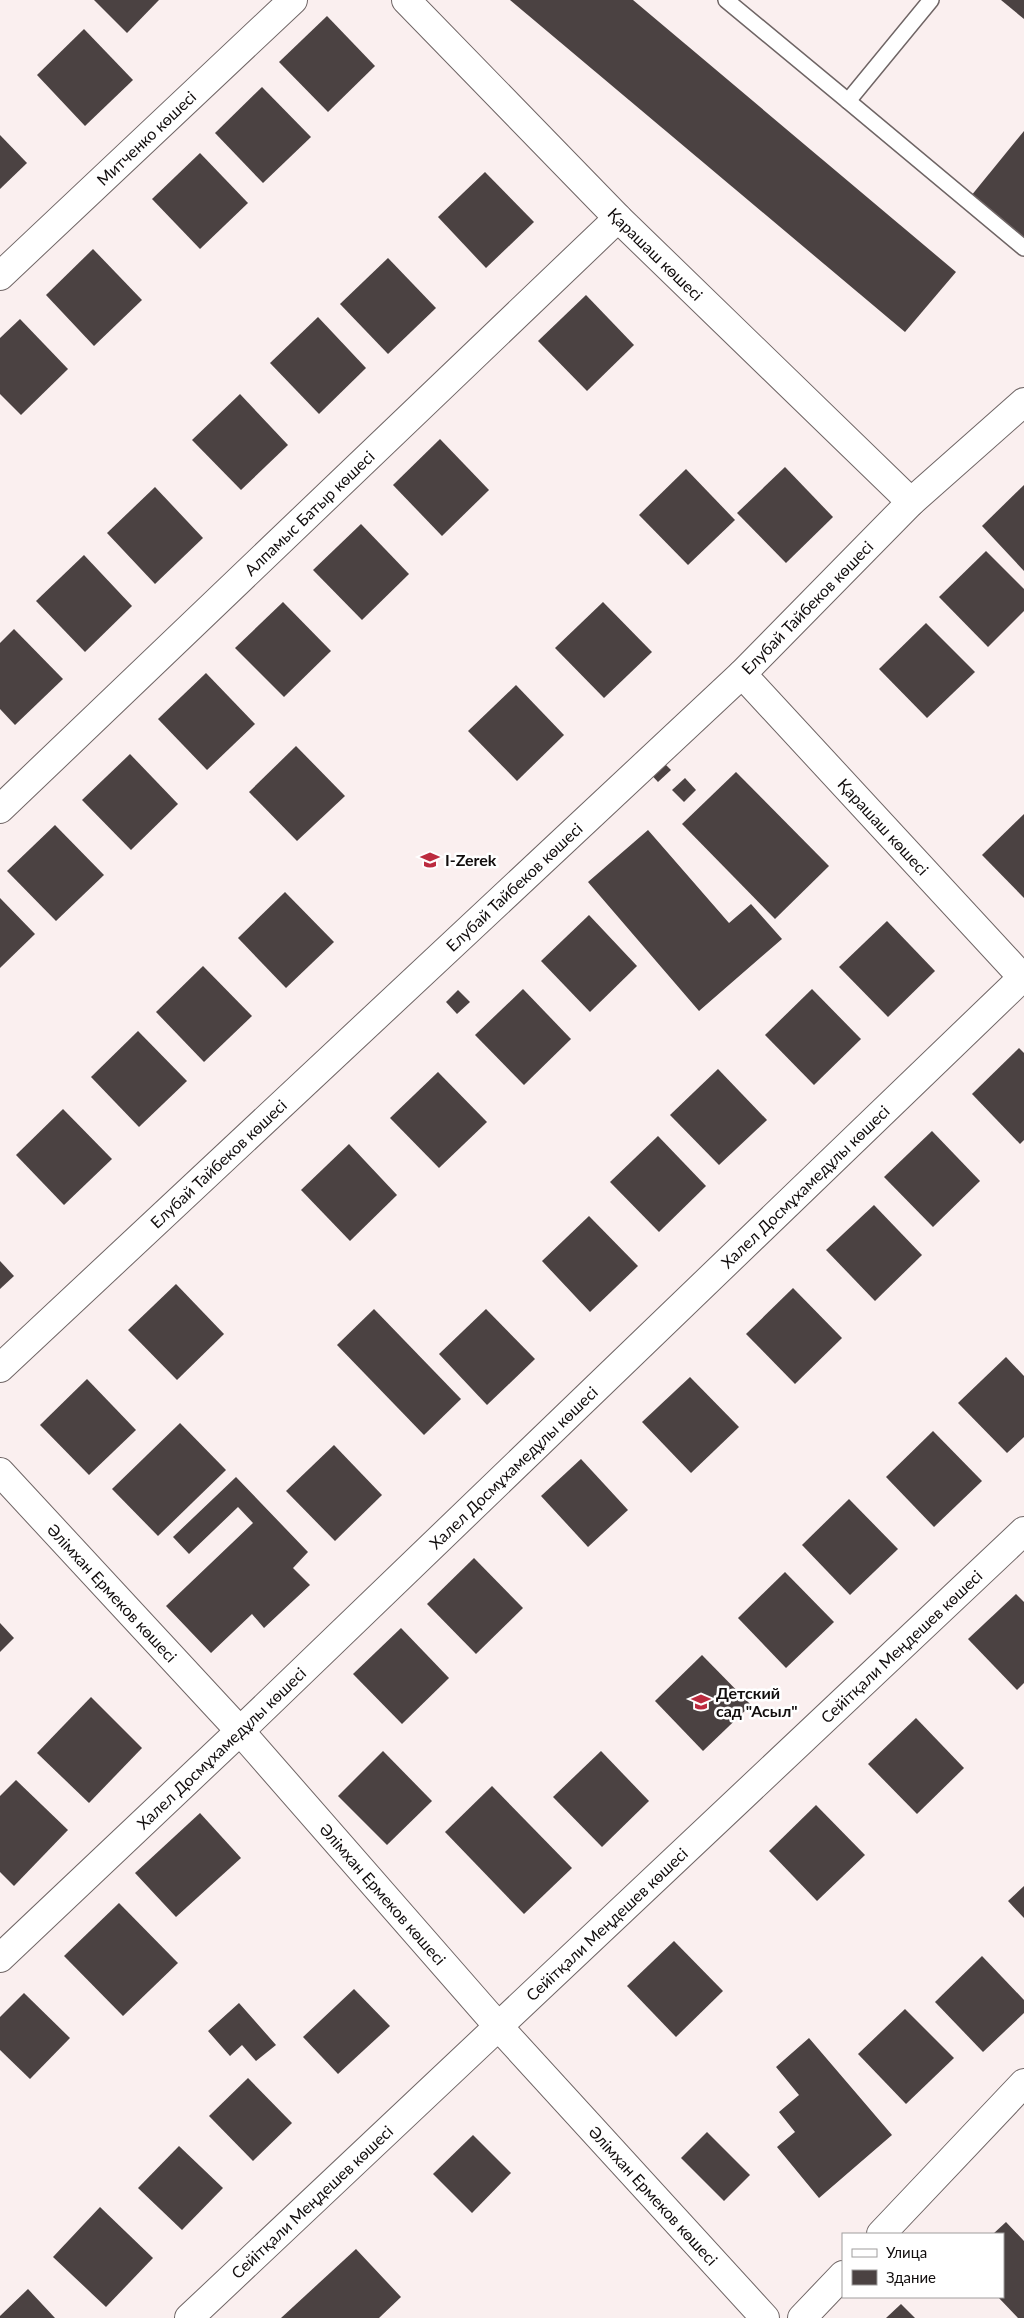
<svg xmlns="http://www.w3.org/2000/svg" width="1024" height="2318" viewBox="0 0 1024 2318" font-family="Lato,sans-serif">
<rect width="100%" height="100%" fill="#faefef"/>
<g fill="#4b4242">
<polygon points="94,0 159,0 127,33"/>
<polygon points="510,0 633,0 956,272 905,332"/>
<polygon points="1001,0 1024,0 1024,19"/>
<polygon points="327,16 375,66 328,112 279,62"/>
<polygon points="84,29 133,80 85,126 37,75"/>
<polygon points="262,87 311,137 263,183 215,133"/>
<polygon points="1024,131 1024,238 971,196"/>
<polygon points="0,135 27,163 0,189"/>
<polygon points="200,153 248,203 200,249 152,199"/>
<polygon points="485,172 534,222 486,268 438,217"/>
<polygon points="93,249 142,300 94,346 46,295"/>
<polygon points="388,258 436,308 388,354 340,304"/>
<polygon points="586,295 634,345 587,391 538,341"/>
<polygon points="318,317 366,368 319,414 270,363"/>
<polygon points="20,319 68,369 21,415 0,394 0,338"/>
<polygon points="240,394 288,445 241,490 192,440"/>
<polygon points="440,439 489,490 442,536 393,485"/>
<polygon points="785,467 833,517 786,563 737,513"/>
<polygon points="686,469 735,520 688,565 639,515"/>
<polygon points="1024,485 1024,571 982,526"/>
<polygon points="155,487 203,538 155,584 107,533"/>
<polygon points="361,524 409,574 362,620 313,570"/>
<polygon points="986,551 1024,589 1024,611 988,647 939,597"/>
<polygon points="84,555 132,606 85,652 36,601"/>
<polygon points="283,602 331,651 284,697 235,648"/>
<polygon points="603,602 652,652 604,698 555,648"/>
<polygon points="926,623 975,672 927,718 879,669"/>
<polygon points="14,629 63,679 15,725 0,709 0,643"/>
<polygon points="206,673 255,724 207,770 158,719"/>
<polygon points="516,685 564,735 517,781 468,731"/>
<polygon points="296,746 345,796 297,841 249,792"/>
<polygon points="130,754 178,804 131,850 82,800"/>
<polygon points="659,758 671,770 658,782 647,770"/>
<polygon points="736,772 829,866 775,919 682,824"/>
<polygon points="685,778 696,790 684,802 672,790"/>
<polygon points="1024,814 1024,898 982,855"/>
<polygon points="55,825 104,875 56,921 7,871"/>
<polygon points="648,830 729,923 751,904 782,939 699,1011 588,882"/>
<polygon points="285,892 334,942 286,988 238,938"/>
<polygon points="0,898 35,934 0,968"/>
<polygon points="589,915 637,966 590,1012 541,961"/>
<polygon points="887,921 935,971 888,1017 839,967"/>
<polygon points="203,966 252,1016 204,1062 156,1012"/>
<polygon points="523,989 571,1039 524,1085 475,1035"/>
<polygon points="812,989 861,1039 814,1085 765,1035"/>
<polygon points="458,990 470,1002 457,1014 446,1002"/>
<polygon points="138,1031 187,1081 139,1127 91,1077"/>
<polygon points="1019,1048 1024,1053 1024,1140 1020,1144 972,1094"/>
<polygon points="718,1069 767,1120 719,1165 670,1115"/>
<polygon points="438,1072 487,1122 439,1168 390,1118"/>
<polygon points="63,1109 112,1159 64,1205 16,1155"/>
<polygon points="932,1131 980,1181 933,1227 884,1177"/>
<polygon points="658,1136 706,1186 659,1232 610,1182"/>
<polygon points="349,1144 397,1195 350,1241 301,1190"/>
<polygon points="874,1205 922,1255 875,1301 826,1250"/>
<polygon points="589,1216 638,1266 590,1312 542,1261"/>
<polygon points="0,1261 14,1276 0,1289"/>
<polygon points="176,1284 224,1334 177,1380 128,1330"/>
<polygon points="793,1288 842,1338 795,1384 746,1334"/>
<polygon points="374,1309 461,1399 424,1435 337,1345"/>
<polygon points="486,1309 535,1359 487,1405 439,1354"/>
<polygon points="1006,1357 1024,1376 1024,1437 1007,1453 958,1403"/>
<polygon points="690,1377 739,1427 691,1473 642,1422"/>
<polygon points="87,1379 136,1430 89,1475 40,1425"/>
<polygon points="180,1423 226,1470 158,1536 112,1489"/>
<polygon points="933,1431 982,1481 934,1527 886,1477"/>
<polygon points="334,1445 382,1495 335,1541 286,1491"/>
<polygon points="581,1459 628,1510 588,1547 541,1496"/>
<polygon points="236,1477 308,1552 293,1568 310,1585 264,1628 252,1614 211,1653 166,1606 253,1523 238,1507 189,1554 173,1537"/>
<polygon points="849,1499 898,1549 850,1595 802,1545"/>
<polygon points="474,1558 523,1608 476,1654 427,1604"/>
<polygon points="785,1572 834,1622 786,1668 738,1618"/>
<polygon points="1016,1594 1024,1602 1024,1683 1017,1690 968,1639"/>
<polygon points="0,1623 14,1638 0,1652"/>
<polygon points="401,1628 449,1678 402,1724 353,1674"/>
<polygon points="702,1655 751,1705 703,1751 655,1701"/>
<polygon points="91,1697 142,1748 89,1803 37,1753"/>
<polygon points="916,1718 964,1768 917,1814 868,1764"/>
<polygon points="383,1751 432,1801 387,1845 338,1796"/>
<polygon points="601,1751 649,1801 602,1847 553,1797"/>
<polygon points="16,1780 68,1830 14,1886 0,1872 0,1796"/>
<polygon points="492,1786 572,1868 524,1914 445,1832"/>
<polygon points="816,1805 865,1855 817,1901 769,1851"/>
<polygon points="200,1813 241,1858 176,1917 135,1873"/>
<polygon points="1024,1886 1024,1918 1008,1901"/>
<polygon points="119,1903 178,1963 123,2016 64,1956"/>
<polygon points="674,1941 723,1991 676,2037 627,1986"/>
<polygon points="982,1956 1024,2000 1024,2013 983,2052 935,2002"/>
<polygon points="354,1989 390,2026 338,2074 303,2037"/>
<polygon points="24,1993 70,2038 30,2079 0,2050 0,2017"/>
<polygon points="239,2003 276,2045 256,2061 242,2045 230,2056 208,2031"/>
<polygon points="905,2009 954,2058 906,2104 858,2054"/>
<polygon points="809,2038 892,2135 819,2198 777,2147 795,2132 779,2112 799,2095 776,2067"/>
<polygon points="248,2078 292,2123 253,2161 209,2116"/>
<polygon points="707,2132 750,2175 724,2201 681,2158"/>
<polygon points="473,2135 511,2173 472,2213 433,2174"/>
<polygon points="179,2146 223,2188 182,2230 138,2188"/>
<polygon points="100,2207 153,2258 106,2307 53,2257"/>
<polygon points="1006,2222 1024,2241 1024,2318 1018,2318 998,2297 1003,2297 1003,2234 993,2234"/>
<polygon points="356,2249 401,2297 379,2318 281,2318"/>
<polygon points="28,2289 55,2318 0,2318 0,2316"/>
<polygon points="901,2304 915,2318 886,2318"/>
</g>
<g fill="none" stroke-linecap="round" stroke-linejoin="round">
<g stroke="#6f6565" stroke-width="18">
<g id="lane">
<polyline points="726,0 848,101 931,0"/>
<polyline points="848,101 1024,248"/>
</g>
</g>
<g stroke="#6f6565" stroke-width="30">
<g id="street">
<path id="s1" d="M406,0L618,218L911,502"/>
<path id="s2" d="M0,276L293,0"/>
<path id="s3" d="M742,674L1024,979"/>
<path id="s4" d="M0,809L618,218"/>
<path id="s5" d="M0,1368L742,674L911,502L1024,402"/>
<path id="s6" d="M0,1472L240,1731L498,2026L765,2318"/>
<path id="s7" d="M0,1958L240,1731L1024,976"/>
<polyline points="881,2234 1024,2083"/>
<path id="s8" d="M189,2318L1024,1531"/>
<polyline points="802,2318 843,2275"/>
</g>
</g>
<use href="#lane" stroke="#fff" stroke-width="15"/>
<use href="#street" stroke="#fff" stroke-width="28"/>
</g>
<defs>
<g id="school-bare" transform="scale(1.5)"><path d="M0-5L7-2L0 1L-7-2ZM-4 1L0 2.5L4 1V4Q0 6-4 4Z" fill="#bc2b3f" stroke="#fff" stroke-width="2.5" paint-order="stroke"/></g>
</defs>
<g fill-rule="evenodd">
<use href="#school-bare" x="430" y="860"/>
<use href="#school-bare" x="701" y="1702"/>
</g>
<g text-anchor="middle" stroke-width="5" stroke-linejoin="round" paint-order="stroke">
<g font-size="16" fill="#110d0d" stroke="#fff">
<text dy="6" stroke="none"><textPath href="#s2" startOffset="201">Митченко көшесі</textPath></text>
<text dy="6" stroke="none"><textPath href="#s1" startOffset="356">Қарашаш көшесі</textPath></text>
<text dy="6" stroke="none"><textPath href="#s4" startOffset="428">Алпамыс Батыр көшесі</textPath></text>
<text dy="6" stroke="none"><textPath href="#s5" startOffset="1109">Елубай Тайбеков көшесі</textPath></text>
<text dy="6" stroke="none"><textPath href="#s3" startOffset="208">Қарашаш көшесі</textPath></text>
<text dy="6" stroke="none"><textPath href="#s5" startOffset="704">Елубай Тайбеков көшесі</textPath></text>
<text dy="6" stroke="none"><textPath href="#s5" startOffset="299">Елубай Тайбеков көшесі</textPath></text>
<text dy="6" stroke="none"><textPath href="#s7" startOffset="1115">Халел Досмұхамедұлы көшесі</textPath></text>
<text dy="6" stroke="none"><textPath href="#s7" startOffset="710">Халел Досмұхамедұлы көшесі</textPath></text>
<text dy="6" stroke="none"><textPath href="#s6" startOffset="165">Әлімхан Ермеков көшесі</textPath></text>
<text dy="6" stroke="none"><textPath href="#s8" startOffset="979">Сейітқали Меңдешев көшесі</textPath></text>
<text dy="6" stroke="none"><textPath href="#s7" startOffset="305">Халел Досмұхамедұлы көшесі</textPath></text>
<text dy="6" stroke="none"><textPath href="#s6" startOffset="570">Әлімхан Ермеков көшесі</textPath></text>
<text dy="6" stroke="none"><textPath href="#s8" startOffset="574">Сейітқали Меңдешев көшесі</textPath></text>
<text dy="6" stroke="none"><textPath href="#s6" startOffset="975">Әлімхан Ермеков көшесі</textPath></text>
<text dy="6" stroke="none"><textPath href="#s8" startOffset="169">Сейітқали Меңдешев көшесі</textPath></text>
</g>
<g font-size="16" font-weight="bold" fill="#110d0d" stroke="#fff" text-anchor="start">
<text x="445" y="866">I-Zerek</text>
<text x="716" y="1699">Детский<tspan x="716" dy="18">сад "Асыл"</tspan></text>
</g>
</g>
<rect x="842" y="2233" width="162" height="65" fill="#ffffff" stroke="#a09e9e"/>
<rect x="852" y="2249" width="25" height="8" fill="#ffffff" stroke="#a09e9e"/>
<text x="886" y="2258" font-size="15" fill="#110d0d">Улица</text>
<rect x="852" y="2270" width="25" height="15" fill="#4b4242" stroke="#a09e9e"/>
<text x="886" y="2283" font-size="15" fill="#110d0d">Здание</text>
</svg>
